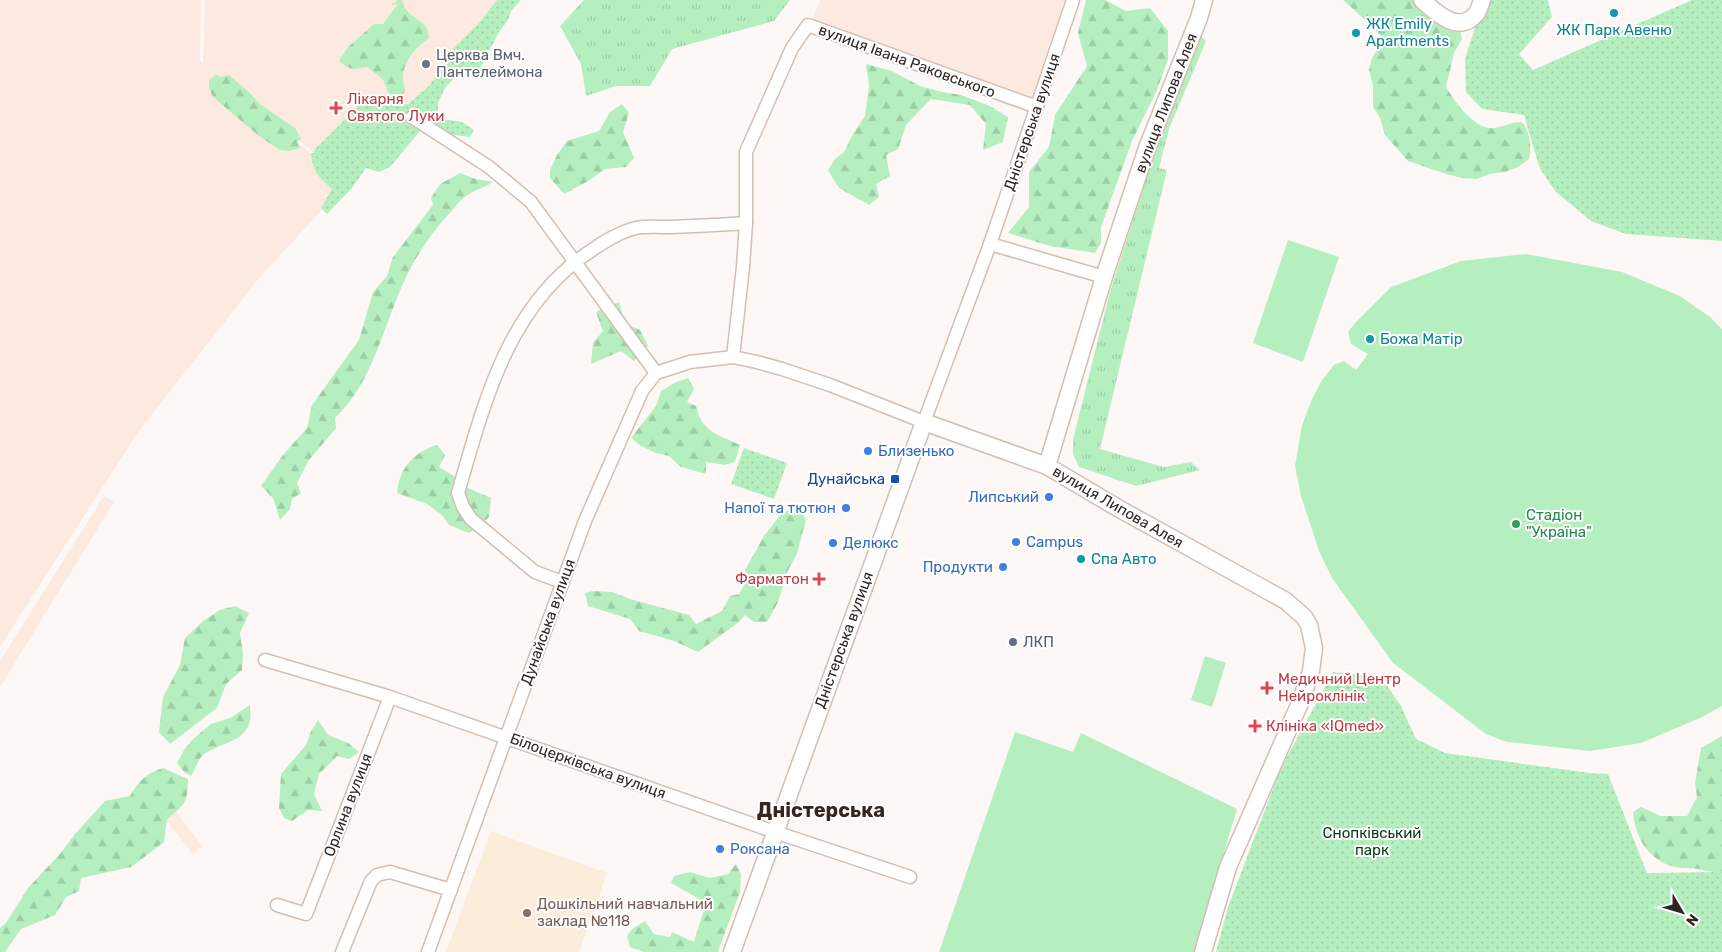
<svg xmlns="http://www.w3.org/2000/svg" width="1722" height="952" viewBox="0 0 1722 952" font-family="Rubik,sans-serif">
<defs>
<pattern id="grass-tufts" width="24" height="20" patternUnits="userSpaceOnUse" patternTransform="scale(1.25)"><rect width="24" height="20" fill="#b5efc0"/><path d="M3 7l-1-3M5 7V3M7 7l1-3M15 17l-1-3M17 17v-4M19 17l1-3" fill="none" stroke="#9ccda5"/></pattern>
<pattern id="forest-firs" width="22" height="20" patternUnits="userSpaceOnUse" patternTransform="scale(1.25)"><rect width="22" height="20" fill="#b5efc0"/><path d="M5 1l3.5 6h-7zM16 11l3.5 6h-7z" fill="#9ccda5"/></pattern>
<pattern id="park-dots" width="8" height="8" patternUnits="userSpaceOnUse" patternTransform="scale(1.25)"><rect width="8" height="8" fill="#b5efc0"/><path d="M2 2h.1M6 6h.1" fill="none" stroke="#9ccda5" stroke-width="1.8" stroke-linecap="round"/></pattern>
</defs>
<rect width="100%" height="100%" fill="#fdf8f6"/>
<g fill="#fceae0">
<polygon points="0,0 201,0 200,60 203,63 205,0 503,0 352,183 230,86 347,183 260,277 138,432 0,647"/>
<polygon points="820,0 1065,0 1031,98 811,23"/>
<polygon points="104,496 114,502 0,687 0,661"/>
<polygon points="174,809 202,846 193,854 164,817"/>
</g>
<polygon fill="#fcecda" points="491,831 607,873 579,952 446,952"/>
<g fill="url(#grass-tufts)">
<polygon points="584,0 790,0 774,21 672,49 650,86 616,86 586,96 581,64 560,26"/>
<polygon points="1201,36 1206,41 1169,129 1159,168 1167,170 1100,449 1164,467 1191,462 1200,470 1136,486 1079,467 1073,454 1073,439 1110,292 1159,139"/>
</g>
<g fill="url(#forest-firs)">
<path d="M398,0H402C407,22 428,15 429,38C416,47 402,62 403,79C404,89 407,89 401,98C386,97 389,91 383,80C379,75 372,71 367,67C354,70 349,70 339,61L348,47L374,24H383L398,4L391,5Z"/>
<polygon points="1086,0 1105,0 1126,11 1150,8 1168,31 1168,59 1157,90 1132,141 1101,227 1101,243 1095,253 1050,246 1008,233 1029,207 1029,172 1049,147 1055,115 1087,66 1078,33"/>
<path d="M1343,0H1414L1457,26L1460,31L1462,39L1454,53L1446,87C1455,102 1475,131 1495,128C1505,126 1512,122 1522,122C1530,132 1532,147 1529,159L1518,167L1505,172L1490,174L1477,179L1462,178L1446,174L1408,161L1385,135L1380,118L1373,107V86L1369,70L1372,58L1376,51L1387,43L1372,26Z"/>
<polygon points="866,64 892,71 920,86 942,92 961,95 990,106 1008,117 1003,142 983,150 986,124 970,105 931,99 906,125 898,149 886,155 890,176 876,184 879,197 869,205 839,188 828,170 835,159 844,152 853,134 865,116 869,85"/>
<polygon points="216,74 220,77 229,75 250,93 260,104 296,129 301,139 297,142 300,148 289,151 280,150 259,136 213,97 209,88 209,81"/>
<polygon points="622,104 629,113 623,132 634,158 626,167 605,169 590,180 564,194 550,178 550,170 557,155 567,141 599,131 610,112"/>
<path d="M460,173L476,179L493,182C486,187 477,189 469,194C461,198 454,209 448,215C429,235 413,261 402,286C383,329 371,385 335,418L336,428L309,460L297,483L301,493L292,499L290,509L280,520L273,498L261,486L283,455L307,428L312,405L359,340L373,292L387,276L393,257L433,205L431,198L440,184Z"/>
<polygon points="619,302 625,323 640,330 648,346 634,361 621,351 591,364 593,343 603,331 596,312"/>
<path d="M688,378L694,389L687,402L696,406C702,432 717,434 740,445L735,462L725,465L706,462V474L681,467L669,456L656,453L641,446L631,438L656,406L661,391L674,383Z"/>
<path d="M437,445L445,455L439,467L454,476L468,488L491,498L489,517L469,533L449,525L442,515L427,504L397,493C399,468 414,452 437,445Z"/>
<polygon points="796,506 806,519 797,554 788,570 778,602 769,619 766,622 754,622 745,615 739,622 698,652 674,641 639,631 630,619 588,606 585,593 593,591 613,592 630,599 689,615 696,624 722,611 730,596 739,594 747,581 745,570 764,536 781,514"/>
<polygon points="235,606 249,613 240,633 243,654 242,670 226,684 217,708 170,744 159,732 163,697 180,665 185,638 203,621 220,610"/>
<path d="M250,705C250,710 251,716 250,721C245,743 218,743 203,755C198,760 195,769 191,776L185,773L177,763L184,750L193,739L211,724L230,718Z"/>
<polygon points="318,720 328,735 348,743 359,752 349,759 337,756 319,774 314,794 322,811 308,810 292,821 284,818 279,808 281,774 306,745 311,731"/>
<path d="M1722,736V872C1714,873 1706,871 1699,869C1691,868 1683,869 1675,867C1649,861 1635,838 1633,812L1641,807L1661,816H1687L1697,797L1695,783L1701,748Z"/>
<path d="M163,768L188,779C188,802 185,805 167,819L164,842L131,867L81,878L79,891L66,897L55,915L21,929L5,952H0V928L6,923L28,888L60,854L75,834L105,801L130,796C140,780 144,775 163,768Z"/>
<polygon points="736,864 741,874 740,892 718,952 644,952 630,947 627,936 632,929 645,921 654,934 670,937 672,932 694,942 706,903 671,883 674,876 690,872 710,878 728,874"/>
</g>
<g fill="url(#park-dots)">
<path d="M497,0H521L511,11L508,20L499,32L478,72L455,77L445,88L438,103V111L443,119L462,122L474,130L470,137L439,133L425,125L390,167L379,172L366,168L352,188L327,214L321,208L332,189C318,177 313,172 311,153H314L315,149L364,101L389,98L400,105L408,104L428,87L442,68L451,51L480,22Z"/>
<polygon points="1489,0 1548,0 1552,17 1519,54 1533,70 1692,0 1722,0 1722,241 1626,234 1591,221 1556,192 1540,169 1524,115 1482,109 1466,92 1465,59 1479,15"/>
<polygon points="744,448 787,463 774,499 731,484"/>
<polygon points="1333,672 1381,677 1401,706 1416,739 1445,753 1590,773 1608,774 1647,873 1722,872 1722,952 1216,952 1228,907 1281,768"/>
</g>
<g fill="#b5efc0">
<polygon points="1288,240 1339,257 1303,362 1253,343"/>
<polygon points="1526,254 1622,272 1680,296 1710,317 1722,329 1722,706 1700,718 1641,743 1590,751 1507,742 1486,734 1393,663 1332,578 1319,551 1301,496 1295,466 1302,425 1312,399 1322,380 1334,365 1344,361 1356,370 1368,354 1351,344 1348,332 1355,323 1391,287 1461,261"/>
<polygon points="1205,656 1226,663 1212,707 1191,700"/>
<polygon points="1015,732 1073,752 1081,733 1237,809 1194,952 939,952"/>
</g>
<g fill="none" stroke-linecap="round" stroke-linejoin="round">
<g stroke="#d4beb2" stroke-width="15">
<g id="minor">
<polyline points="412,117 489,167 531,202 656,373"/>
<polyline points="990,244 1104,277"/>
<polyline points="733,357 743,267 746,223 746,152 792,48 808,25 1037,107"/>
<path d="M562,582L535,572L471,519L463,507L458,493C484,403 508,304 592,250C603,242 622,231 636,228C646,226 659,227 670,227C695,226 720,225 746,223"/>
<polyline points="265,660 390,697 775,832 910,877"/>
<polyline points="277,905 306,914 390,697"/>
<polyline points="342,952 371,881 377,875 390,872 451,890"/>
<polyline points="428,952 585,521 642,391 656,373 690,362 733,357 757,362 782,369 830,385 924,422 990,244 1073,0"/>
</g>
</g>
<g stroke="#d4beb2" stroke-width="19">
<g id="tertiary">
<path d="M1422,0C1435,12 1459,35 1476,14C1479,11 1480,5 1482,0"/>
<polyline points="732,952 924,422 1047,466"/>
<polyline points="1203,952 1228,867 1300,703 1311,671 1314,648 1309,625 1304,617 1286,601 1116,507 1047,466 1104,277 1147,148 1199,18 1204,0"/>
</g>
</g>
<use href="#minor" stroke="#fff" stroke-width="12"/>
<use href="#tertiary" stroke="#fff" stroke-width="16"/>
</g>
<g fill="#0f9aa8" stroke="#fff" stroke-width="2">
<circle cx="1614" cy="13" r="5"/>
<circle cx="1356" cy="33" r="5"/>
<circle cx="1370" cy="339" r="5"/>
<circle cx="1081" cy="559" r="5"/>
</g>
<circle fill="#6b7280" stroke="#fff" stroke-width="2" cx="426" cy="64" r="5"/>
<g fill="#e0444e" stroke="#fff" stroke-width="2">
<path d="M333.5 100.5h5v5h5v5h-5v5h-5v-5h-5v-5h5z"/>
<path d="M816.5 571.5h5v5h5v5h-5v5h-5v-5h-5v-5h5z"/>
<path d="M1264.5 680.5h5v5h5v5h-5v5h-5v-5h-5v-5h5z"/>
<path d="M1252.5 718.5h5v5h5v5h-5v5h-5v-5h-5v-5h5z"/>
</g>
<g fill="#3f7fe0" stroke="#fff" stroke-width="2">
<circle cx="868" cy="451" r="5"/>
<circle cx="1049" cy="497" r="5"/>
<circle cx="846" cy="508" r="5"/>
<circle cx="1016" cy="542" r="5"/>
<circle cx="833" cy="543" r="5"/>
<circle cx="1003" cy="567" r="5"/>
<circle cx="720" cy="849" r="5"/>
</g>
<rect fill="#1a4fb4" stroke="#fff" stroke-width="2" x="890" y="474" width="10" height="10" rx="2.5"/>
<circle fill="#2e9e5b" stroke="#fff" stroke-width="2" cx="1516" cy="524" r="5"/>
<circle fill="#5c6f8a" stroke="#fff" stroke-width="2" cx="1013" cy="642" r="5"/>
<circle fill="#8d6e63" stroke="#fff" stroke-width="2" cx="527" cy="913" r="5"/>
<g text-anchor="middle" stroke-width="4" stroke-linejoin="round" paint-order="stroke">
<g font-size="15" fill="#0d838f" stroke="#fff" text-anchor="start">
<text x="1366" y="29">ЖК Emily<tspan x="1366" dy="17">Apartments</tspan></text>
<text x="1614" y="35" text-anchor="middle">ЖК Парк Авеню</text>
<text x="1380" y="344">Божа Матір</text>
<text x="1091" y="564">Спа Авто</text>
</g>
<g font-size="15" fill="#5b616d" stroke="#fff" text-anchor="start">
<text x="436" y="60">Церква Вмч.<tspan x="436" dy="17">Пантелеймона</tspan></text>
</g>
<g font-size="15" fill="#2f2622" stroke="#fff">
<text transform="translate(907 61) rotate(20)" y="5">вулиця Івана Раковського</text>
<text transform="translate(1166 103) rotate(-69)" y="5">вулиця Липова Алея</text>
<text transform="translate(1032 122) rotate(-71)" y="5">Дністерська вулиця</text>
<text transform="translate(1118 507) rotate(30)" y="5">вулиця Липова Алея</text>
<text transform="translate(548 622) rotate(-70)" y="5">Дунайська вулиця</text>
<text transform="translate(844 640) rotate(-70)" y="5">Дністерська вулиця</text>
<text transform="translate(588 766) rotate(20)" y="5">Білоцерківська вулиця</text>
<text transform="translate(348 805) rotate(-69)" y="5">Орлина вулиця</text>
</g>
<g font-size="15" fill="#be3a42" stroke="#fff" text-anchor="start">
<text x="347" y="104">Лікарня<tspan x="347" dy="17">Святого Луки</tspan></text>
<text x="809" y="584" text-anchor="end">Фарматон</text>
<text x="1278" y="684">Медичний Центр<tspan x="1278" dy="17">Нейроклінік</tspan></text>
<text x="1266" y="731">Клініка «IQmed»</text>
</g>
<g font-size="15" fill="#366cbe" stroke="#fff" text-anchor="start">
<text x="878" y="456">Близенько</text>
<text x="1039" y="502" text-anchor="end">Липський</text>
<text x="836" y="513" text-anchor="end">Напої та тютюн</text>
<text x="1026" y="547">Campus</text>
<text x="843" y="548">Делюкс</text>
<text x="993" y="572" text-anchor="end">Продукти</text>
<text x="730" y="854">Роксана</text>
</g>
<g font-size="15" fill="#164399" stroke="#fff" text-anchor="end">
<text x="885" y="484">Дунайська</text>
</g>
<g font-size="15" fill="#27864d" stroke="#fff" text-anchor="start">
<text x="1526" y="520">Стадіон<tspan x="1526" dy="17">"Україна"</tspan></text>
</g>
<g font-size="15" fill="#4e5e75" stroke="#fff" text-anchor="start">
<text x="1023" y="647">ЛКП</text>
</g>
<g font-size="15" fill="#063a19" stroke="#fff">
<text x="1372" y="838">Снопківський<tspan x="1372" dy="17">парк</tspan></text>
</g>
<g font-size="15" fill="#785e54" stroke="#fff" text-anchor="start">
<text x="537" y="909">Дошкільний навчальний<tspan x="537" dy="17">заклад №118</tspan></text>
</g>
<g font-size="20" font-weight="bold" fill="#37261d" stroke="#fff">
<text x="821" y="817">Дністерська</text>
</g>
</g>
<g transform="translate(1682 912) rotate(128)" stroke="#ffffff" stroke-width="4" paint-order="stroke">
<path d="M0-4L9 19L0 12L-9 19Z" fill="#2f2622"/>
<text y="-8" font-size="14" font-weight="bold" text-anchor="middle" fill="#2f2622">N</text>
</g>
</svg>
